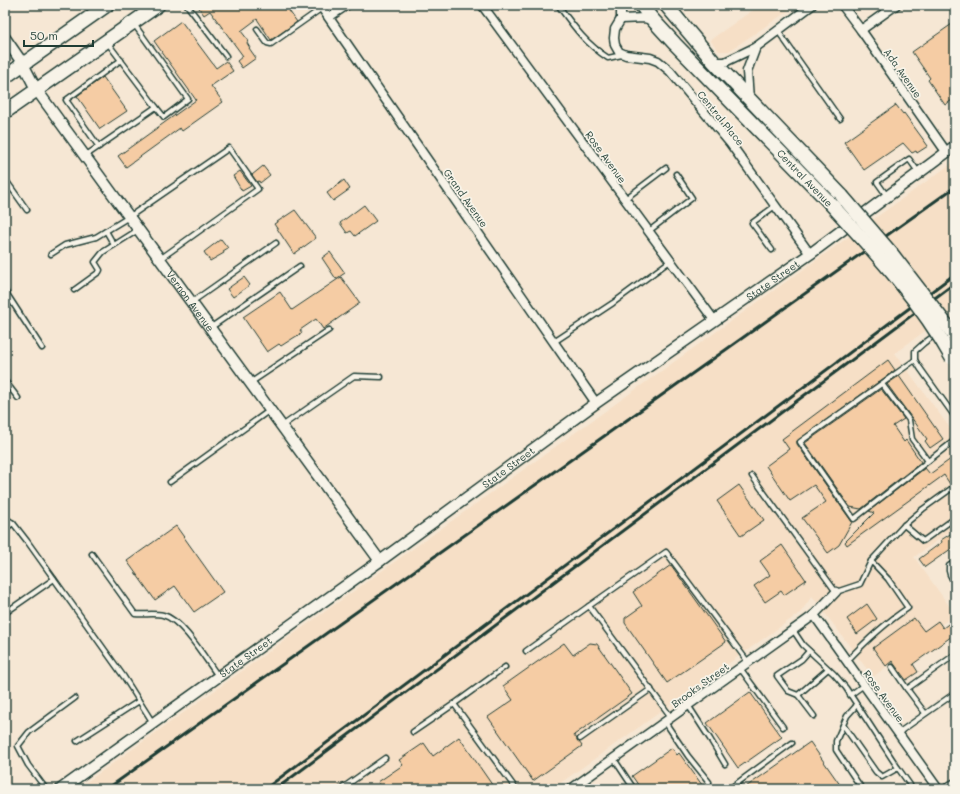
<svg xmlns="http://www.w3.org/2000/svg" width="960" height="794" viewBox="0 0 960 794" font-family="Mali,sans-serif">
<rect width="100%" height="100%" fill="#f6e7d4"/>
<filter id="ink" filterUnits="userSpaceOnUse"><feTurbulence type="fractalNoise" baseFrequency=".025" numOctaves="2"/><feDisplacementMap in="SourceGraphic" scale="8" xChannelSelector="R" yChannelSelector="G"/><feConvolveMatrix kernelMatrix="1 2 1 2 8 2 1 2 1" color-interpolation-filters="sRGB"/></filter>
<g filter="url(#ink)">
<g fill="#f6dfc6">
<polygon points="760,5 797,5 729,51 719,51 710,40"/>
<polygon points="955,161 955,309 895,353 955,435 955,528 914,557 955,614 873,677 812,596 801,612 552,789 77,789"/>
</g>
<g fill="#f5cca4" stroke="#1f3d34">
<polygon points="197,5 285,5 297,22 271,40 257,19 241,31 248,40 247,43 250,48 249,48 256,58 242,68 237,61 243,56 210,11 204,15"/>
<polygon points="181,21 216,68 226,61 233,71 211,86 223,102 182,131 180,128 126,167 118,156 196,100 154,41"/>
<polygon points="952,24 955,28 955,98 945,105 928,80 930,78 912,52"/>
<polygon points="103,77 127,111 100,129 77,96"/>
<polygon points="896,105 903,114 904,113 928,146 917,153 916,151 912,153 903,143 864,170 844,142"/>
<polygon points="263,166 270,175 260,183 259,181 257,182 252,175"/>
<polygon points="240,171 251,186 242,191 233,176"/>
<polygon points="344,180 350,189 333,201 327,193"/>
<polygon points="364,205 376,221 355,236 351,231 347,233 340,223"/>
<polygon points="295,210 316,238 294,254 274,224"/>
<polygon points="221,239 228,248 223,251 224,253 210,261 204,252"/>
<polygon points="330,252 345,273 336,279 322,258"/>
<polygon points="244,277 250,285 233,297 227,289"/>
<polygon points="341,277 360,303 323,329 316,319 300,330 302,333 295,337 281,346 279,344 267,352 243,317 280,292 292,310"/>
<polygon points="888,360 895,370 797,441 797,444 852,522 839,545 828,553 802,518 826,502 814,485 790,501 766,466 789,449 782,439"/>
<polygon points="899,376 943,439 930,448 925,441 927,439 887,384"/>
<polygon points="881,389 904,419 893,426 904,442 906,440 921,462 861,509 850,507 805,443"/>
<polygon points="955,456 955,481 950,484 944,475 847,545 845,542 874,513 869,511 925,468 930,474"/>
<polygon points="739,485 764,520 741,536 717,501"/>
<polygon points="176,526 223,592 194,612 175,586 155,600 127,561"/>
<polygon points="955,531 955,546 925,567 919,559 942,542 941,540"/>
<polygon points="782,545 806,580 784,595 781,591 765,602 754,586 770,575 760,561"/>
<polygon points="671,565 726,642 667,683 625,623 625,618 642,606 633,592"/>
<polygon points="867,604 877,619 857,634 847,619"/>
<polygon points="914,618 924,631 938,621 943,628 955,619 955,634 913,664 918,672 906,680 892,661 886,666 873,648"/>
<polygon points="564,643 573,655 590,643 597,644 632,694 574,735 582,746 533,781 488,717 513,700 503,686"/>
<polygon points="750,692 782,737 738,768 707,723"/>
<polygon points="459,737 495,789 382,789 378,782 403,765 399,760 424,743 433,756"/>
<polygon points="810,742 843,789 743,789"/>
<polygon points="672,748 677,755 679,753 705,789 641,789 632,776"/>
</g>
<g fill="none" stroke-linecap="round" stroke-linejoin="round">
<g stroke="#1f3d34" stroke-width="7">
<g id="service">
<polyline points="187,5 226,56"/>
<path d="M558,5C574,27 585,43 608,58L622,55"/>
<polyline points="134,24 188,99 164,117 156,107"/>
<polyline points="257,29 267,43 271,44 322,8"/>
<polyline points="778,31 840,119"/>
<polyline points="99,147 66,100 121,60"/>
<polyline points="85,156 156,107 107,42"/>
<polyline points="5,179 27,210"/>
<polyline points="887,196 877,182 909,159 919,173"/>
<polyline points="625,199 666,168"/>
<polyline points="106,231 114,245"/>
<polyline points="649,231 692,198 676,174"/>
<polyline points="772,250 752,223 775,206"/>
<polyline points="51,254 65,245 96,237 129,217 229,148 258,189 160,259"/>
<polyline points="74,290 99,272 100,270 95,262 103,252 138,230"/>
<polyline points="5,291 42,348"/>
<polyline points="192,302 276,243"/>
<polyline points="210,328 300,266"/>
<polyline points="935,335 924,343 915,351 915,360 920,368 955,417"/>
<polyline points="554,342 613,303 670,261"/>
<polyline points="915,360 800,442 854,519 955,440"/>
<polyline points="5,381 18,398"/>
<polyline points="250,383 329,330"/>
<polyline points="882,384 909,420 912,439 928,461"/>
<polyline points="282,426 354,376 381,377"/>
<polyline points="752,476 836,592 860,584 871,561 904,525 923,509 955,486"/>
<polyline points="170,482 270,410"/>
<polyline points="5,518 13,523"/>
<polyline points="904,525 923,541 955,518"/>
<polyline points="5,529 13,523 27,541 124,677 153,723"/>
<path d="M92,554L135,614C144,615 154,613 163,615C183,620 206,660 218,676"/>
<path d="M955,562L949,566C948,573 951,577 955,583"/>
<polyline points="5,613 54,579"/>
<polyline points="793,630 803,645 834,674 846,688 898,768 882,777 876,772 843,725 847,716 856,706"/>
<polyline points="526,651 589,606"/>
<polyline points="809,651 802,659 777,676 788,691 798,695 828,669"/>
<path d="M847,661C866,641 885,623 908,608L888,579L871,561"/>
<polyline points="892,667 907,689"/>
<polyline points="740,668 783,727"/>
<polyline points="798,695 814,716"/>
<polyline points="850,695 864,685"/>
<polyline points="454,704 505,667"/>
<polyline points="688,705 710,739 725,764"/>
<polyline points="925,713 907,689 953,656 955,659"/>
<polyline points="671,717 589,606 666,552 748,662"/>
<polyline points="665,722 688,756 709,782"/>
<polyline points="843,725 836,741 836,750 862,789"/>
<polyline points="413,732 454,704 516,789"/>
<polyline points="898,733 955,693"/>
<polyline points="580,739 651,689"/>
<polyline points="77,741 139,701"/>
<polyline points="614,759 634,789"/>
<polyline points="898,768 910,785"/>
<polyline points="46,789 28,765 18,746 29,732 75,698"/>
<polyline points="341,789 385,758"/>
<polyline points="729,789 792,743"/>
</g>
</g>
<g stroke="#1f3d34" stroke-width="11">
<g id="minor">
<polyline points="320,5 596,403"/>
<polyline points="482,5 714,320"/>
<polyline points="621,5 621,19"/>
<polyline points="842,5 861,30 947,153"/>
<polyline points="329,17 347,5"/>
<polyline points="621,19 615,29 614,38 615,45 619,52 626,55 650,58 658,61 670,71 730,143 810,254"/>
<polyline points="621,19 644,18 652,20"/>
<polyline points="861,30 896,5"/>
<polyline points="714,62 725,62 756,47 812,5"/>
<polyline points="749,99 747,71 756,47"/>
<polyline points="814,615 938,789"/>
<polyline points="571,789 814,615 836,592"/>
</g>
</g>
<g stroke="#1f3d34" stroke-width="13">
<g id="tertiary">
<path id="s1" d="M5,38L23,64L36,89L380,561"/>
<path id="s2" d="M61,789L380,561L596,403L810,254L955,146"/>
</g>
</g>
<g stroke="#1f3d34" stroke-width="16">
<g id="primary">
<polyline points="641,5 653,20 675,44 829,202"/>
<polyline points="666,5 714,62 842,196"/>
<polyline points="5,77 107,5"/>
<polyline points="5,112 158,5"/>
<polyline points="950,789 955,786"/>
</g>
</g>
<use href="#service" stroke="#f7f3e8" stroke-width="4"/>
<use href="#minor" stroke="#f7f3e8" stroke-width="8"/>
<use href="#tertiary" stroke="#f7f3e8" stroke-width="10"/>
<use href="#primary" stroke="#f7f3e8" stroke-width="13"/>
<g stroke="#1f3d34" stroke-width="3">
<polyline points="107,789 955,187"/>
<polyline points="265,789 955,274"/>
<polyline points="276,789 955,283"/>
</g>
<g stroke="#1f3d34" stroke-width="16" stroke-linecap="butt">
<g id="primary-bridge">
<polyline points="842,196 891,253 955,336"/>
<path d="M829,202C874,251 920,300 952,358"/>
</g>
</g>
<use href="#primary-bridge" stroke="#f7f3e8" stroke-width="13"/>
</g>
</g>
<g text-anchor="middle" stroke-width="3.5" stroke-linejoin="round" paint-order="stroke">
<g font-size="10" fill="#1f3d34" stroke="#f7f3e8">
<text transform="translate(903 73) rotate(55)" y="4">Ada Avenue</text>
<text transform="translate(721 118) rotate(51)" y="4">Central Place</text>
<text transform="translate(606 157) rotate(54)" y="4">Rose Avenue</text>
<text transform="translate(805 178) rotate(46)" y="4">Central Avenue</text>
<text transform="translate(466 198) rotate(55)" y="4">Grand Avenue</text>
<text dy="4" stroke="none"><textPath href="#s2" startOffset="875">State Street</textPath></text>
<text dy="4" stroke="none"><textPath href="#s1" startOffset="322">Vernon Avenue</textPath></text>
<text dy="4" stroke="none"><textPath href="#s2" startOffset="551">State Street</textPath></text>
<text dy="4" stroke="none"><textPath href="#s2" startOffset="227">State Street</textPath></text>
<text transform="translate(700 685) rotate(-36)" y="4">Brooks Street</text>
<text transform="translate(884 696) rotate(54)" y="4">Rose Avenue</text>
</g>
</g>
<rect width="960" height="794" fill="none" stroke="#f7f3e8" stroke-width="20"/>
<rect x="10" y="10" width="940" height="774" fill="none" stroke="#1f3d34" stroke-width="1.5" filter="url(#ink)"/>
<path d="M24 40v6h69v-6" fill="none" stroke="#1f3d34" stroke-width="2"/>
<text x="30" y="40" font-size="12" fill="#1f3d34" stroke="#f7f3e8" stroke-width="3" paint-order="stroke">50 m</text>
</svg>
